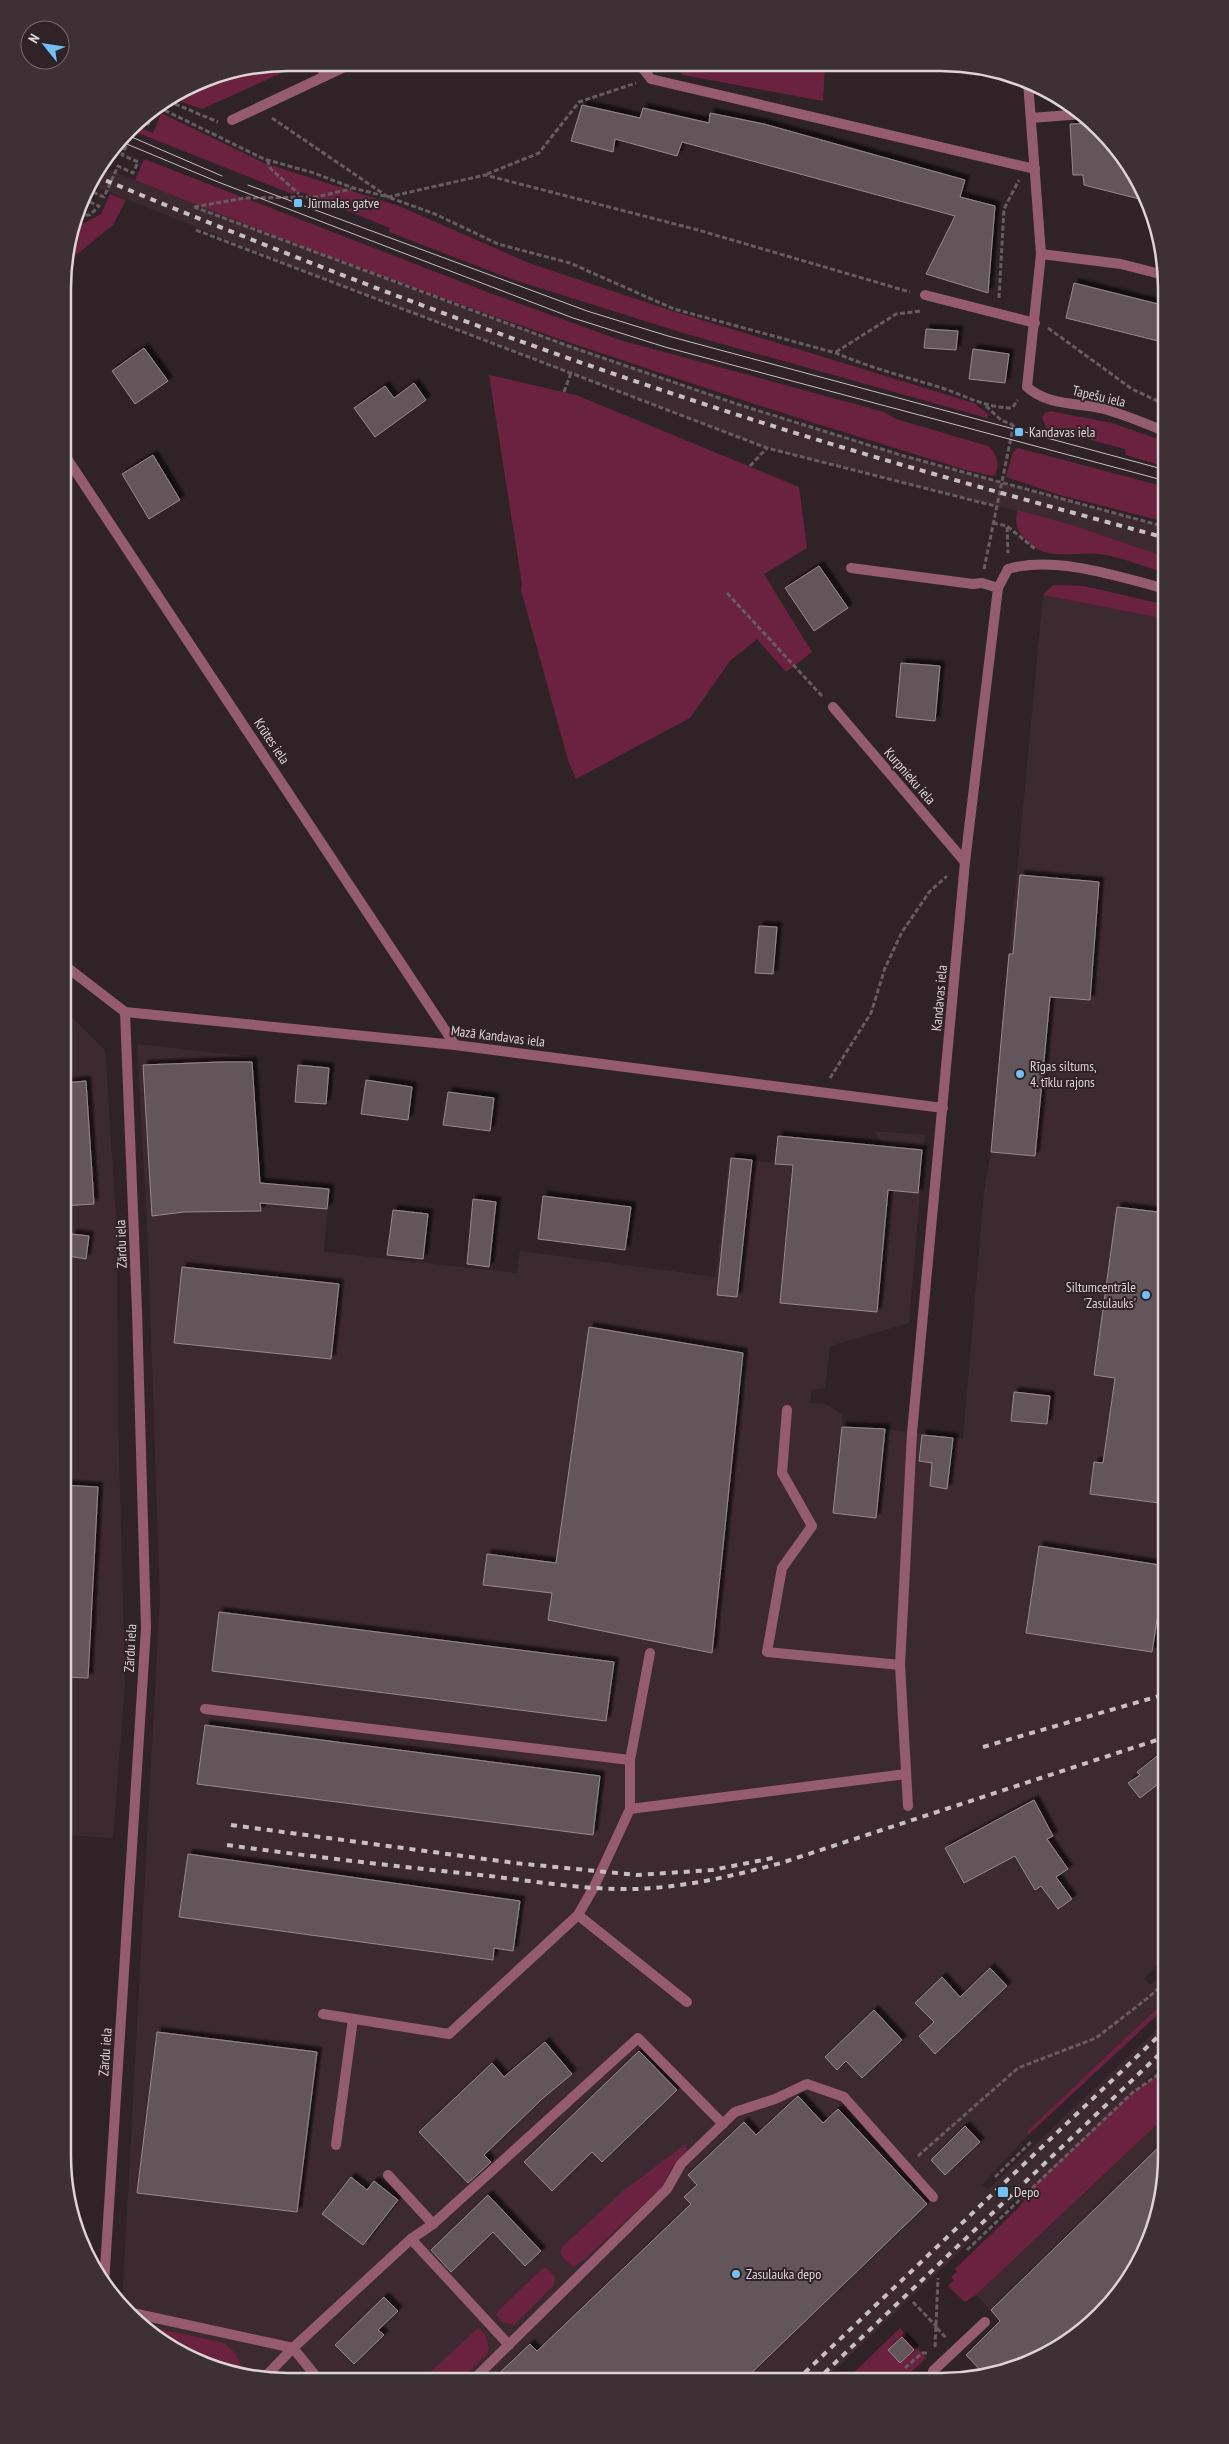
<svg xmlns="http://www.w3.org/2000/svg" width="1229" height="2444" viewBox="0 0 1229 2444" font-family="'PT Sans Narrow',sans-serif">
<defs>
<filter id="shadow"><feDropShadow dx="4.5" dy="-4.5" stdDeviation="1" flood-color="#0009"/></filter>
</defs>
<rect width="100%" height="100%" fill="#2f2327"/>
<g fill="#3d2a30">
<polygon points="102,167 420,292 740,405 904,456 1166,527 1166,557 1072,525 767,448 313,274 89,184"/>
<polygon points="1043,595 1166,619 1166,1956 1144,1979 1150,1985 1155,1981 1163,1985 1166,1989 1166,2000 1029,2129 1027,2136 982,2185 988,2189 1166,2021 1166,2060 1099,2126 1022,2196 1019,2195 823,2381 259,2380 189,2358 140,2326 122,2306 160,1598 148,1244 137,1044 252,1057 260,1183 329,1189 324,1252 517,1273 520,1251 716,1277 729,1158 775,1163 778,1136 885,1147 874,1131 925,1135 909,1323 830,1346 825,1388 812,1390 810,1403 826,1404 842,1415 843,1427 885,1429 963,1439 984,1193 991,1151"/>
<polygon points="64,1009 105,1050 117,1234 118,1416 125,1682 113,1838 63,1835"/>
<polygon points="1166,2116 1166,2171 1149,2242 1120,2293 1066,2343 1013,2370 984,2374 966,2355 1000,2321 976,2295"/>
</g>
<g fill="#6a223f">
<polygon points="289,63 304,63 202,109 182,102 184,95 180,93 202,80"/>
<polygon points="671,65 825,66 823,101 683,75"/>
<polygon points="161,113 264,163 399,206 529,263 669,310 974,403 989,415 987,418 683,333 511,279 389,232 390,228 301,192 292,194 138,133 140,128 153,133"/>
<path d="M144,159L490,293L620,340L884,412L896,419L988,446C996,452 1002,468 993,476L966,470C686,385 407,291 135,180Z"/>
<polygon points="110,194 126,200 113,225 64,265 73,229 101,214"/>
<polygon points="489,375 576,395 799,487 807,548 764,574 812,652 786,672 757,639 730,661 690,718 576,779 568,760 521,590 522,584"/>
<polygon points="1050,411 1112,423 1166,442 1166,467 1126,455 1125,449 1046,428 1042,417 1045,413"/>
<polygon points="1018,448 1166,487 1166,522 1060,495 1006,477 1013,452"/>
<path d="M1017,510L1072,525L1166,557V573C1145,567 1122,557 1100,554C1075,551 1046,562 1027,541C1017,531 1015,524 1017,510Z"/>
<polygon points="1053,585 1084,586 1166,605 1166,619 1043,595"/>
<polygon points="1166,2000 1166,2007 1027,2136 1029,2129"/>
<polygon points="1166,2069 1166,2116 976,2295 965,2302 948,2286 954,2280 951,2277 957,2272 955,2269 1016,2210 1024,2201 1022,2196 1132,2093"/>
<polygon points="686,2144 687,2152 671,2168 662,2187 587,2257 574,2267 566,2261 560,2253 562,2247 623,2191"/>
<polygon points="546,2268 555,2277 554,2285 514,2325 502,2322 496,2315 499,2310 541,2270"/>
<polygon points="147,2326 224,2343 236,2354 242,2370 239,2373 189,2358 142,2327"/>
<path d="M478,2328C488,2334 488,2342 488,2353L461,2380H422Z"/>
<polygon points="900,2328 926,2358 902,2381 845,2381"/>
</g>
<g fill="#64565a" stroke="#98888c" filter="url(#shadow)">
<polygon points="582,105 640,118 643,108 709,123 710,113 764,124 965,180 960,197 995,206 988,293 926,274 955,216 682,142 677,156 615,139 613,152 571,141"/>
<polygon points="1093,123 1129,163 1147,201 1084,185 1083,175 1073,175 1070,124"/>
<polygon points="1074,283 1166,306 1166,343 1066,318"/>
<polygon points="926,329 958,331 956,350 924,348"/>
<polygon points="144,348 168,381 135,404 112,371"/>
<polygon points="973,349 1009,354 1005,383 969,379"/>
<polygon points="414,383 426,400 375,437 354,408 385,386 394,398"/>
<polygon points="153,455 180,500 149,519 122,474"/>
<polygon points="819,566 848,608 814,631 785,588"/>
<polygon points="901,663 940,666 935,721 896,717"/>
<polygon points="1020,875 1099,882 1090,1000 1050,997 1035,1156 991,1152 1009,954 1013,954"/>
<polygon points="759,926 777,927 773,974 755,973"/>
<polygon points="221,1062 252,1062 260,1183 329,1189 327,1209 260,1203 261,1211 184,1212 152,1216 143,1065"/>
<polygon points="298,1065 329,1068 326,1104 295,1102"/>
<polygon points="366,1080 412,1087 408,1120 361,1114"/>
<polygon points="86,1081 94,1204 63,1206 64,1083"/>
<polygon points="448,1092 494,1098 490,1131 443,1125"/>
<polygon points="778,1136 922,1150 918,1193 888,1190 877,1312 780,1303 793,1165 775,1164"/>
<polygon points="731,1158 752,1160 737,1297 717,1295"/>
<polygon points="543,1196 631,1207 625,1250 538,1239"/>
<polygon points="473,1199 496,1202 489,1267 467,1264"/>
<polygon points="1117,1207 1166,1213 1166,1453 1159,1503 1090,1494 1094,1462 1103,1463 1115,1378 1094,1375"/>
<polygon points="393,1210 428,1214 423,1259 387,1255"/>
<polygon points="72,1234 89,1236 86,1259 68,1256"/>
<polygon points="182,1267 339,1284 331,1359 174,1343"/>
<polygon points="589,1327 743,1353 712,1653 548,1620 552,1593 483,1585 487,1554 556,1563"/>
<polygon points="1014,1392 1050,1396 1047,1424 1011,1421"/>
<polygon points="842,1427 885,1429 876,1518 833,1513"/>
<polygon points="922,1435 953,1438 947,1489 930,1486 932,1463 919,1461"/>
<polygon points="63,1485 98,1487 88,1678 63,1677"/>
<polygon points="1039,1546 1166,1566 1166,1608 1159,1607 1152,1652 1026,1633"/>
<polygon points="219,1612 614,1662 606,1721 212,1671"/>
<polygon points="205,1725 600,1776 593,1835 197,1784"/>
<polygon points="1166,1749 1166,1778 1140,1798 1128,1783 1140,1775 1137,1772"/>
<polygon points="1034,1800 1053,1836 1047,1839 1068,1869 1056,1877 1072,1899 1058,1909 1041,1886 1035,1890 1015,1856 964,1883 945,1848"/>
<polygon points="188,1854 520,1901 513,1951 494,1948 493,1960 179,1917"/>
<polygon points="990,1968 1007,1986 935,2054 919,2036 934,2022 915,2003 942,1977 960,1997"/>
<polygon points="874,2010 902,2040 862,2078 846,2061 837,2070 825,2057"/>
<polygon points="157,2032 317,2052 297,2212 137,2193"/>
<polygon points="545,2042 572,2074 542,2099 484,2155 491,2162 468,2183 419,2132 492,2063 504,2077"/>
<polygon points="639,2051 677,2090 602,2162 592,2152 552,2191 524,2162"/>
<polygon points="798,2096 823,2123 838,2109 927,2204 743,2381 492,2380 530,2344 537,2351 691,2204 684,2197 697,2185 688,2175 744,2122 756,2135"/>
<polygon points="965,2126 980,2142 945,2175 931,2160"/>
<polygon points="1166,2140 1166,2171 1149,2242 1120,2293 1066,2343 1013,2370 984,2374 966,2355 1000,2321 991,2310"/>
<polygon points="351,2177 367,2190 374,2181 398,2200 363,2245 322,2214"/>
<polygon points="488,2195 541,2251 525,2266 493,2232 451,2272 431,2250"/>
<polygon points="384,2297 398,2311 378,2330 384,2335 354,2364 335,2345"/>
<polygon points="902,2337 914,2350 900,2363 888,2350"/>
</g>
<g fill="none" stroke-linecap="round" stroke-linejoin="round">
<g stroke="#675c5f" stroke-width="3" stroke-dasharray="5 2.5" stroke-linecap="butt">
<polyline points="168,101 218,122"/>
<polyline points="158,107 264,159 314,173 353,188 388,197 485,175 698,230 910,292"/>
<path d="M272,118L388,197L435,214L498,244L570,263L674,309L836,353C870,368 907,377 942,388C966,396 986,408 1012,408L1018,400"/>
<polyline points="139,119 148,124 155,109"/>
<polyline points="267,160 271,169 299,194"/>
<polyline points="487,174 539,153 579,102 636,83"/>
<polyline points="86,189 104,197 118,166 133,173 138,162 122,155 137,122"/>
<polyline points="194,207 571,347 740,405 904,456 1166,527"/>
<polyline points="194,207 245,198 316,197 351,189"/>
<polyline points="78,215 90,215 99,206 83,199"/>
<polyline points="196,230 767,448 995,506"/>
<polyline points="999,298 1004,209 1019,180"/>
<polyline points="1048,328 1132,389 1166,405"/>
<polyline points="836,352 896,314 921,311"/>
<polyline points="564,392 571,373"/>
<polyline points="986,406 1001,420 1013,425"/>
<polyline points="750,466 767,448"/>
<polyline points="993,523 1007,526 1035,549"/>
<polyline points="1007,527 1008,553"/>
<polyline points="984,569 1014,423"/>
<polyline points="727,593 822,696"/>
<polyline points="830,1078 871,1013 885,968 902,932 930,891 947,876"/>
<polyline points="918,2156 1018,2068 1096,2038 1149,1997 1166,1981"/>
<polyline points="995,2177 1031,2142"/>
<polyline points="967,2250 1132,2093 1166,2069"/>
<polyline points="913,2302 937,2327"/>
<polyline points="937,2328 946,2338"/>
<polyline points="935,2347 938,2278"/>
<polyline points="905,2368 922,2353 929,2353"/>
</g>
<g stroke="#955c6f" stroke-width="10">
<polyline points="925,295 1035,323"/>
<polyline points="851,568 973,584 982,583 998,588"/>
<polyline points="787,1410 782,1473 812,1526 782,1568 767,1652 900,1665"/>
<polyline points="650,1653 630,1760 630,1809 906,1774"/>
<polyline points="205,1709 630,1760"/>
<polyline points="908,1806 900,1665 912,1433"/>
<polyline points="630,1809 594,1887 578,1915 687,2002"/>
<polyline points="323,2014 449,2034 578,1915"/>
<polyline points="336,2145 353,2019"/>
<polyline points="388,2175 433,2224"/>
<polyline points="128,2312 293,2348 319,2380"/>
<polyline points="509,2345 411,2239 433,2224 638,2038 723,2124"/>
<polyline points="969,2376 969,2377"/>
<polyline points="262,2380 293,2348 411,2239"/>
<polyline points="473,2380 667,2189 681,2164 735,2112 775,2099 807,2084 844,2097 933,2197"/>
</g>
<g stroke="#955c6f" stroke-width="10">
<polyline points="320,63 325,76"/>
<polyline points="640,65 651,79 1035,169"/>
<path d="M1028,82L1041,254L1027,387C1047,405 1075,403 1100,408C1123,414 1145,423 1166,432"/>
<polyline points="1031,118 1083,114"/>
<polyline points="232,120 353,63"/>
<polyline points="1041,254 1121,264 1164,275"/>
<polyline points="64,454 455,1045"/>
<polyline points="833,707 965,862"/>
<polyline points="64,965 125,1012 455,1045 943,1108"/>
<path d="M912,1433L965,862L998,588L1008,569C1055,555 1120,577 1166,589"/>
<polyline points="104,2284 146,1628 137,1310 125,1012"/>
<polyline points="933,2381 933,2371 985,2322"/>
</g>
<g stroke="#c8bfc1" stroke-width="1">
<polyline points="127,135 222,176"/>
<polyline points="122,142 218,182 573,318 665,347 1166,481"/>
<polyline points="248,185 587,311 668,336 1166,470"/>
</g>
<g stroke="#c8bfc1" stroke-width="4" stroke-dasharray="6 6" stroke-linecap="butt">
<path d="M95,176C305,263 519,345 735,414C878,460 1022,499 1166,538"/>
<polyline points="983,1747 1166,1694"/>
<polyline points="231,1825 515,1863 637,1875 712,1870 778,1857"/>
<path d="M227,1845C314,1857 402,1867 490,1876C538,1882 588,1890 636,1889C686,1887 733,1876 781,1863L1166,1737"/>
<polyline points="796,2381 1166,2029"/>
<polyline points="816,2381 1166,2048"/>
</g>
</g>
<g fill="#70c1f4" stroke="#2f2327" stroke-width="2">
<rect x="293" y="198" width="10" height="10" rx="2.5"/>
<rect x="1014" y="427" width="10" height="10" rx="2.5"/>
<circle cx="1020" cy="1074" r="5"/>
<circle cx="1146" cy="1295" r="5"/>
<rect x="997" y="2186" width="12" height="12" rx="2.5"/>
<circle cx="736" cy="2274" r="5"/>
</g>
<g text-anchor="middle" stroke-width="4" stroke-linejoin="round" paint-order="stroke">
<g font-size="14" fill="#ddd4d6" stroke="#2f2327" text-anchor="start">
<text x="308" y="208">Jūrmalas gatve</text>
<text x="1029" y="437">Kandavas iela</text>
<text x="1030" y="1071">Rīgas siltums,<tspan x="1030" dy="16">4. tīklu rajons</tspan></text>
<text x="1136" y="1292" text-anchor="end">Siltumcentrāle<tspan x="1136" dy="16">'Zasulauks'</tspan></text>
<text x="1014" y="2197">Depo</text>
<text x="746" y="2279">Zasulauka depo</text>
</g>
<g font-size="14" fill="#ddd4d6" stroke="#2f2327">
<text transform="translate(1099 396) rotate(13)" y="5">Tapešu iela</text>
<text transform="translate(272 741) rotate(56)" y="5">Krūtes iela</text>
<text transform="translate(910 776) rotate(49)" y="5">Kurpnieku iela</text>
<text transform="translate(939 998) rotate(-85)" y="5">Kandavas iela</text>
<text transform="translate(498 1036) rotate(7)" y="5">Mazā Kandavas iela</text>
<text transform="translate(121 1244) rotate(-92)" y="5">Zārdu iela</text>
<text transform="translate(130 1648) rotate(-87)" y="5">Zārdu iela</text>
<text transform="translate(105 2052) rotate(-86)" y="5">Zārdu iela</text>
</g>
</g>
<path d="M0 0H1229V2444H0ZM288 71H941A217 217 0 0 1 1158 288V2156A217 217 0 0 1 941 2373H288A217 217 0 0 1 71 2156V288A217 217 0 0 1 288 71Z" fill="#3d3135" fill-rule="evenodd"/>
<path fill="none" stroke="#ddd4d6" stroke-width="2.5" d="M288 71H941A217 217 0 0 1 1158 288V2156A217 217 0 0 1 941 2373H288A217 217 0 0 1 71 2156V288A217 217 0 0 1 288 71Z"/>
<g transform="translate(45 45) rotate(300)"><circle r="24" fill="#2f2327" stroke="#756a6d"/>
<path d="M0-4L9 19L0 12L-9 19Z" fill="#70c1f4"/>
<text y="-8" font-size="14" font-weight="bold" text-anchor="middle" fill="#ddd4d6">N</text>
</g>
</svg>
